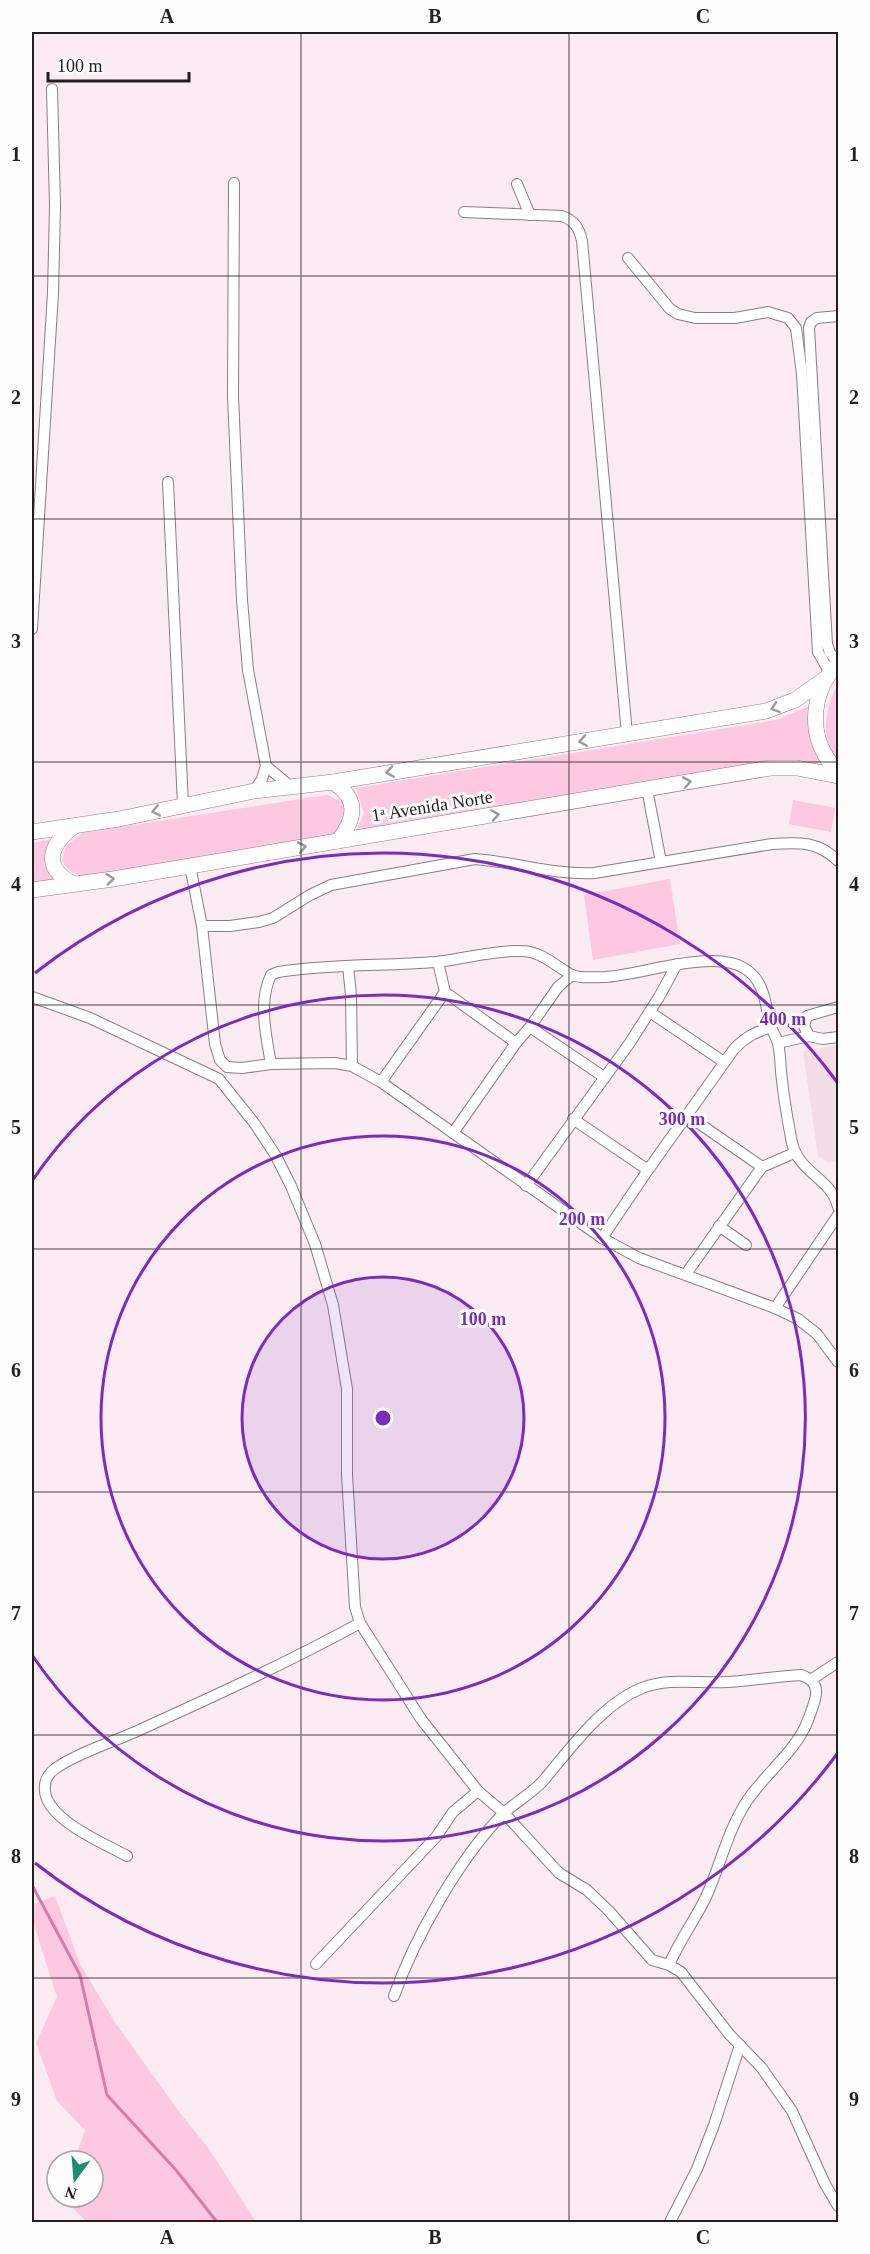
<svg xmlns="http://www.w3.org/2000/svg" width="870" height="2254" viewBox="0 0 870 2254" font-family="Georgia,serif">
<rect width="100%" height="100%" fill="#fbebf2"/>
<polygon fill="#f5dde8" points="838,1045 838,1161 828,1163 818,1156 803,1051"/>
<g fill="#fdc8e2">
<path d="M838,684V761C819,738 825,708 838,684Z"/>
<polygon points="812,705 811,741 820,763 778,762 356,831 364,813 356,788 776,720"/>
<polygon points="327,795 342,802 347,815 333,836 83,878 68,869 62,861 66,846 82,833"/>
<polygon points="793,800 835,808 831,832 789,824"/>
<polygon points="58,838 50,864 54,881 32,884 32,843"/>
<polygon points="670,879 680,944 593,960 584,895"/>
<polygon points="55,1896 80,1964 114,2021 180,2113 209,2149 256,2222 87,2222 62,2197 93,2197 93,2161 74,2161 85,2130 57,2101 36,2043 57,1997 32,1919 32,1905"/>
</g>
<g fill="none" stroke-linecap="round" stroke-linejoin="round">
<polyline stroke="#d47daa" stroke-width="3" points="32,1885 80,1975 107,2095 176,2170 217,2222"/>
<g stroke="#8c7d84" stroke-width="12">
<g id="minor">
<polyline points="234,183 233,397 242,600 248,670 266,766 262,779 254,791"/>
<polyline points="517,184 530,215"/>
<path d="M464,212L562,216C575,221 579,228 582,241L627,734"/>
<polyline points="628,258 670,309 678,314 695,318 735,318 768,312 788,318 796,328 802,374 818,652 830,673"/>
<polyline points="838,316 817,318 811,322 809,328 827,644 830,653 838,662"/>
<polyline points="168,482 183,805"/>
<polyline points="32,629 53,293 55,206 52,89"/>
<polyline points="266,766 290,786"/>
<polyline points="647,789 661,862"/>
<polyline points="190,866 202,926 215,1044 220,1060 227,1067 242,1068 271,1064 335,1063 352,1066 381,1082 602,1238 639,1258 775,1308 798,1319 817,1334 838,1362"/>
<path d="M202,926H230L259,922L273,918L310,895L331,885L475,859C515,862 554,875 594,873L772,844C799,842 818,841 838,861"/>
<polyline points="348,966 351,995 352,1066"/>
<polyline points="445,992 516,1043"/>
<polyline points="32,997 90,1018 219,1079 255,1124 276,1156 291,1186 315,1244 333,1305 347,1389 347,1475 355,1607 360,1623 421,1719 478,1791 504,1813 559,1873 587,1890 609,1911 652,1960 669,1965 681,1972 729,2034 761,2067 792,2111 825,2184 838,2206"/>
<polyline points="838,1007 807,1016 804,1026 809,1036 823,1039 838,1037"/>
<polyline points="650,1012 724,1062"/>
<polyline points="530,1027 604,1077"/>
<polyline points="778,1043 809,1036"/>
<path d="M271,1064C266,1035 258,1002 271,975L278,972C330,964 383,966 436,962C464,959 493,950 521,951C541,951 554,965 570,974C578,979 595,977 605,977C640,975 713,949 744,968C766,981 765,1006 771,1027C773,1033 777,1038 778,1044C781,1055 780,1068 782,1080C784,1101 788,1122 792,1143C799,1173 832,1179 838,1207"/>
<polyline points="381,1082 445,992 438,962"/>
<polyline points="687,1115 762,1167"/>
<polyline points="573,1119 648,1170"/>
<polyline points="453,1133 516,1043 530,1027 558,987 572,975"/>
<polyline points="526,1186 629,1044 659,997 677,964"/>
<polyline points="719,1226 746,1245"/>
<path d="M602,1238L648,1170L734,1049C745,1037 756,1032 771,1027"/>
<polyline points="686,1274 762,1167 794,1153"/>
<polyline points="775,1308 838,1215"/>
<polyline points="812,1679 838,1662"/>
<path d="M127,1856C104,1843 41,1818 45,1786C45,1779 50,1772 56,1768C78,1753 110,1743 135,1732C210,1698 287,1663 360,1623"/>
<polyline points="316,1964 436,1837 453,1812 478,1791"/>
<path d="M394,1996C415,1937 460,1857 504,1813C517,1801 531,1794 543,1781C570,1749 602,1704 642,1688C670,1677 699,1684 728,1682C752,1681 776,1676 801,1675C825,1683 815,1701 808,1720C797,1751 762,1776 745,1804C727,1833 720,1866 706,1897C695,1920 679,1941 669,1965"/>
<polyline points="670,2222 697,2169 714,2125 740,2045"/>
</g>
</g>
<g stroke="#8c7d84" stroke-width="16">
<g id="secondary">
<path d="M838,663C809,695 807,740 838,772"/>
<path d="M333,782C359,799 356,818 338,841"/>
<polyline points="32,832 119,819 254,791 333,782 766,711 795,700 825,679"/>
<path d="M72,883C42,867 50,845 73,827"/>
<polyline points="32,890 113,879 770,768 797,768 838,776"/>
</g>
</g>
<use href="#minor" stroke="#fff" stroke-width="10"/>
<use href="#secondary" stroke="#fff" stroke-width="15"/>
</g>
<defs><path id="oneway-chevron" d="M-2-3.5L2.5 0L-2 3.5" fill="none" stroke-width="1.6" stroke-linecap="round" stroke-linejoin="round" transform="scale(1.5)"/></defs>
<g stroke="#9c9a9b">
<use href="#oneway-chevron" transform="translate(775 708) rotate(161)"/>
<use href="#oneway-chevron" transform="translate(583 741) rotate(171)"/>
<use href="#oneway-chevron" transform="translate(390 772) rotate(171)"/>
<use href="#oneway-chevron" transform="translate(687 782) rotate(-10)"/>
<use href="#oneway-chevron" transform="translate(156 811) rotate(168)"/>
<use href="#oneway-chevron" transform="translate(495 815) rotate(-9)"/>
<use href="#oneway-chevron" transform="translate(302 847) rotate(-10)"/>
<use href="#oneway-chevron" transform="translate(110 879) rotate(-7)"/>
</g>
<path fill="none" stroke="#241e21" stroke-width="1.5" stroke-opacity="0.55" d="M301,32V2222M569,32V2222M32,276H838M32,519H838M32,762H838M32,1005H838M32,1249H838M32,1492H838M32,1735H838M32,1978H838"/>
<circle cx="383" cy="1418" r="141" fill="#7b2cbf" fill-opacity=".12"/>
<g fill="none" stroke="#7b2cbf" stroke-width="3">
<circle cx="383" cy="1418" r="141"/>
<circle cx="383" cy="1418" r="282"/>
<path d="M32 1181A423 423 0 1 1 32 1655"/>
<path d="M837 1754A565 565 0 0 1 35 1863M35 973A565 565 0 0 1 837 1082"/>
</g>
<g text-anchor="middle" stroke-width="6" stroke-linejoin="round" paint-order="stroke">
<g font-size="18" fill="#241e21" stroke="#fdfdfd">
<text transform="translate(432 806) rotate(-9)" y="6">1ᵃ Avenida Norte</text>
</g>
</g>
<circle cx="383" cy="1418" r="9" fill="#7b2cbf" stroke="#fdfdfd" stroke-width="3"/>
<g font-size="18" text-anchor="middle" font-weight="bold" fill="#7b2cbf" stroke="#fdfdfd" stroke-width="6" stroke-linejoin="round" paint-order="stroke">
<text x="783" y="1025">400 m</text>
<text x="682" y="1125">300 m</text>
<text x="582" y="1225">200 m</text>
<text x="483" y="1325">100 m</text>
</g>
<rect width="870" height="2254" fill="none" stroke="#fdfdfd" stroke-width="66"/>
<g transform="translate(75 2179) rotate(196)"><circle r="28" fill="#fdfdfd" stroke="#a6a4a5" stroke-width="1.5"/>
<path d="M0-4.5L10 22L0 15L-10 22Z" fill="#1f8e6e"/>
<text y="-9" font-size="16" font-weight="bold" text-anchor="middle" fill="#241e21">N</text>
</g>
<path d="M48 72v9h141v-9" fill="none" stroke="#241e21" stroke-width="3"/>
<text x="57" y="72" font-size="18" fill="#241e21" stroke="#fdfdfd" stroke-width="4.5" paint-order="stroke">100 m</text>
<rect x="33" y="33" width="804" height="2188" fill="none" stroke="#241e21" stroke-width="2"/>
<g font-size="20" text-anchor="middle" font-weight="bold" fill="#241e21">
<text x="167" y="23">A</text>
<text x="435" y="23">B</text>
<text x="703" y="23">C</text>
<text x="16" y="161">1</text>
<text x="854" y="161">1</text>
<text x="16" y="404">2</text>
<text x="854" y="404">2</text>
<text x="16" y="648">3</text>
<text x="854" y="648">3</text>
<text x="16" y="891">4</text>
<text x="854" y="891">4</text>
<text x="16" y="1134">5</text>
<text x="854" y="1134">5</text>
<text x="16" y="1377">6</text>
<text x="854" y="1377">6</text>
<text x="16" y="1620">7</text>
<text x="854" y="1620">7</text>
<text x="16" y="1863">8</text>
<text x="854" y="1863">8</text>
<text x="16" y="2106">9</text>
<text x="854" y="2106">9</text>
<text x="167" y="2244">A</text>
<text x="435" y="2244">B</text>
<text x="703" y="2244">C</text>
</g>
</svg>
